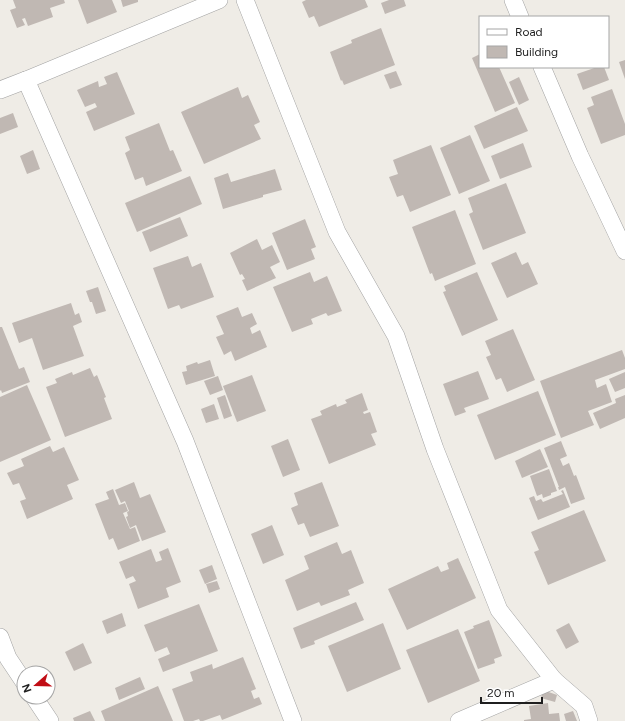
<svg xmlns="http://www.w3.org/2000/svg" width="625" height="721" viewBox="0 0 625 721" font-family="Figtree,sans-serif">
<rect width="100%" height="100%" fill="#efece6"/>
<g fill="#c0b8b3">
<polygon points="13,0 64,0 65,3 50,8 53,17 28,26 25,18 22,19 25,25 17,28 10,10 16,8"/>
<polygon points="78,0 112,0 117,12 87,24"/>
<polygon points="121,0 138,0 138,2 123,7"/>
<polygon points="306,0 365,0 368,7 319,27 314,16 309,18 302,2"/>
<polygon points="389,0 404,0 406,6 385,14 381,3"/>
<polygon points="381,28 395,65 344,85 342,80 341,81 330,52 352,43 351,40"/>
<polygon points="480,54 480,67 499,67 515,103 495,112 472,58"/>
<polygon points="625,60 625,79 619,62"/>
<polygon points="597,67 604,67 609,80 583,90 577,74"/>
<polygon points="396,71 402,85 390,89 384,75"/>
<polygon points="117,72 135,114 94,131 86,112 97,107 95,103 85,107 77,90 98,81 99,87 107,84 104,77"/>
<polygon points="519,77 529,100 519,105 509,82"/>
<polygon points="238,87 242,98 248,95 260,122 254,125 261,139 204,164 181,112"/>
<polygon points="612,89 625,124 625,135 601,144 587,108 594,105 591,97"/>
<polygon points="517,107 528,131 484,149 474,126"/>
<polygon points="13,113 18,127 0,134 0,118"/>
<polygon points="159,123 170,151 173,150 182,171 146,186 143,177 135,180 125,153 130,150 125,137"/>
<polygon points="470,135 490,181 459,194 440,148"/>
<polygon points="523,143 532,167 500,179 491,156"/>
<polygon points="431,145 451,195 410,212 403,195 397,197 389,177 398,174 393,160"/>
<polygon points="33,150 40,169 27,174 20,156"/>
<polygon points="275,169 282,190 263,195 263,197 223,209 214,178 228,173 231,182"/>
<polygon points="190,176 202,204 137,232 125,203"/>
<polygon points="506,183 526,233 483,250 469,214 473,212 468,198"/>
<polygon points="455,210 476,264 435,281 432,273 430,274 412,227"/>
<polygon points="180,217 188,236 150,252 142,232"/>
<polygon points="305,219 316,247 311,249 315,259 287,270 272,233"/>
<polygon points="257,239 262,250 272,245 280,262 270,267 276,278 247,291 242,280 245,279 242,274 240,275 230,253"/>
<polygon points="516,252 522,265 528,262 538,284 507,298 491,263"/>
<polygon points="188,256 192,267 201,263 214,297 181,309 179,305 168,309 153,268"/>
<polygon points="310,272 314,282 327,276 342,311 328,316 326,313 311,319 313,324 292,332 273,287"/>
<polygon points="477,272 498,320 462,336 443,292 446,291 444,286"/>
<polygon points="98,287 106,311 96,314 92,302 90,302 86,291"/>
<polygon points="71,303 75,315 79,313 82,322 73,326 84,356 43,370 32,338 19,343 12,323"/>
<polygon points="238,307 242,317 252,313 257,324 250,328 252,334 260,330 267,347 235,361 231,351 224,355 216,337 224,334 216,316"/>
<polygon points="0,327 2,327 19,369 24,367 30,382 2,393 1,390 0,391"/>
<polygon points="513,329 535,380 507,392 501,378 496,380 486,357 491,355 485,341"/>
<polygon points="622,350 625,358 625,369 595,380 597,388 606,384 612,402 588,411 594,425 561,438 540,381"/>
<polygon points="210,360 215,376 186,385 182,372 187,371 186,366 197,362 198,364"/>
<polygon points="90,368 94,377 97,375 106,397 104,398 112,419 65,437 46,387 57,383 55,379 72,372 73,375"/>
<polygon points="478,371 489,399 464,408 466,412 455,416 443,384"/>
<polygon points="625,372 625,388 615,392 609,379"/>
<polygon points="252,375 266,411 237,422 223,386"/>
<polygon points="218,376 223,390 210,395 204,381"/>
<polygon points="27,385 51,440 0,462 0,397"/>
<polygon points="538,391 556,435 495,460 477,415"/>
<polygon points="362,393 368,410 363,412 364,414 370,412 377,432 371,434 376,445 329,464 311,419 322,415 320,411 336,404 337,407 347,403 345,400"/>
<polygon points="225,395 232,416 224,419 217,398"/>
<polygon points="625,395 625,418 600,429 593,413 616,403 615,399"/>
<polygon points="214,404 219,419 206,423 201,409"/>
<polygon points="288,439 300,470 283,477 271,446"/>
<polygon points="561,441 567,456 560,459 563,466 569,463 574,476 576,475 585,499 571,504 565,487 559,490 558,487 559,487 544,448"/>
<polygon points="50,446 53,452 64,447 79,480 67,485 73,499 27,519 20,501 26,499 19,483 13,485 7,473 24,466 21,459"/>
<polygon points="540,449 548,467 522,478 515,461"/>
<polygon points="549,469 557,491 551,493 551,495 543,498 542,494 537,496 530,476"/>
<polygon points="134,482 140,498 150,494 166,532 142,541 136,525 130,528 126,517 128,516 127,512 131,510 129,511 125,501 121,503 115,490"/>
<polygon points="322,482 339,526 310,537 304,523 298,525 291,508 298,505 294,493"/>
<polygon points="113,489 119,505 125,503 128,511 123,513 130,529 135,527 140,541 118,550 113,538 109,540 95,504 109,499 106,492"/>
<polygon points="563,490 570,507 538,520 529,498 534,496 536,501 541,499 543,502 563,494 561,491"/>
<polygon points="584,510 606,561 548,585 534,552 539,550 531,532"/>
<polygon points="272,525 284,555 263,564 251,534"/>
<polygon points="337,542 342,554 351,550 364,583 348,590 350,595 321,606 319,602 297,611 285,580 309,569 304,556"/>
<polygon points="168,548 181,582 166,588 169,597 138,609 129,584 136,581 133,576 126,579 119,562 151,549 156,562 162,560 159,552"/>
<polygon points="458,558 476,598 407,630 388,589 438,566 441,572 449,569 447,563"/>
<polygon points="212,565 217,579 205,584 199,570"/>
<polygon points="217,581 220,589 209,593 206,584"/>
<polygon points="356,602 364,620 314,641 315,644 301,649 293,628"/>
<polygon points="199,604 218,651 163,672 158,659 170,654 167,647 155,652 144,625"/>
<polygon points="122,613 126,626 107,634 102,621"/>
<polygon points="489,620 502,656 494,659 495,663 478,669 464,632 474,628 473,626"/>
<polygon points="383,623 401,669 347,692 328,646"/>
<polygon points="569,623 579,642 566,649 556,630"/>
<polygon points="458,629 480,681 428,703 406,650"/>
<polygon points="83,643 92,663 74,671 65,652"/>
<polygon points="243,657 256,689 251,691 254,699 259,697 262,704 222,720 220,715 203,721 200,721 199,719 193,721 184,721 172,689 193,681 190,672 212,664 213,669"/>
<polygon points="140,677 145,689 119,700 115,688"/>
<polygon points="158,686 173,721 105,721 101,711"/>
<polygon points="543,690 557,695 555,702 541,698"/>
<polygon points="548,703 549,714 559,713 560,721 524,721 524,720 531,719 529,706"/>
<polygon points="90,711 95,721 74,721 73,718"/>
<polygon points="573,711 577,721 566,721 564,714"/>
</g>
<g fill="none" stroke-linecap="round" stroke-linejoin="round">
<g stroke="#a3a3a3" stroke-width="18">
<g id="street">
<polyline points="245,0 337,232 396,336 435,449 499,610 554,680"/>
<polyline points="513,0 520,17"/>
<polyline points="542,67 580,156 625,251"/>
<polyline points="26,80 185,441 293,721"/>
<polyline points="0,90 26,80 219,0"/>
<polyline points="0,637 8,658 24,682"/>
<polyline points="34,697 50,721"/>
<polyline points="459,721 554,680 584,706 589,721"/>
</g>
</g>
<use href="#street" stroke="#fff" stroke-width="17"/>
</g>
<rect x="479" y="16" width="130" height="52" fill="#ffffff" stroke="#a5a5a5"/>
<rect x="487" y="29" width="20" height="6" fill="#ffffff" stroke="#a5a5a5"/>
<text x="515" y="36" font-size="12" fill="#1f1f1f">Road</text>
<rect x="487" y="46" width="20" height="12" fill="#c0b8b3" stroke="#a5a5a5"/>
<text x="515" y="56" font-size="12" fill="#1f1f1f">Building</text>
<g transform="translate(36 685) rotate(250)"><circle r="19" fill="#ffffff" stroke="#a5a5a5"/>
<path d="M0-3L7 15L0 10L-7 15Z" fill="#c10d15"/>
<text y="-6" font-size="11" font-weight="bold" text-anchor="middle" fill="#1f1f1f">N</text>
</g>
<path d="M481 697v6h61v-6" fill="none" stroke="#1f1f1f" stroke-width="2"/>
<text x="487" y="697" font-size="12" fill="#1f1f1f" stroke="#ffffff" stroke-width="3" paint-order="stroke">20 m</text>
</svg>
